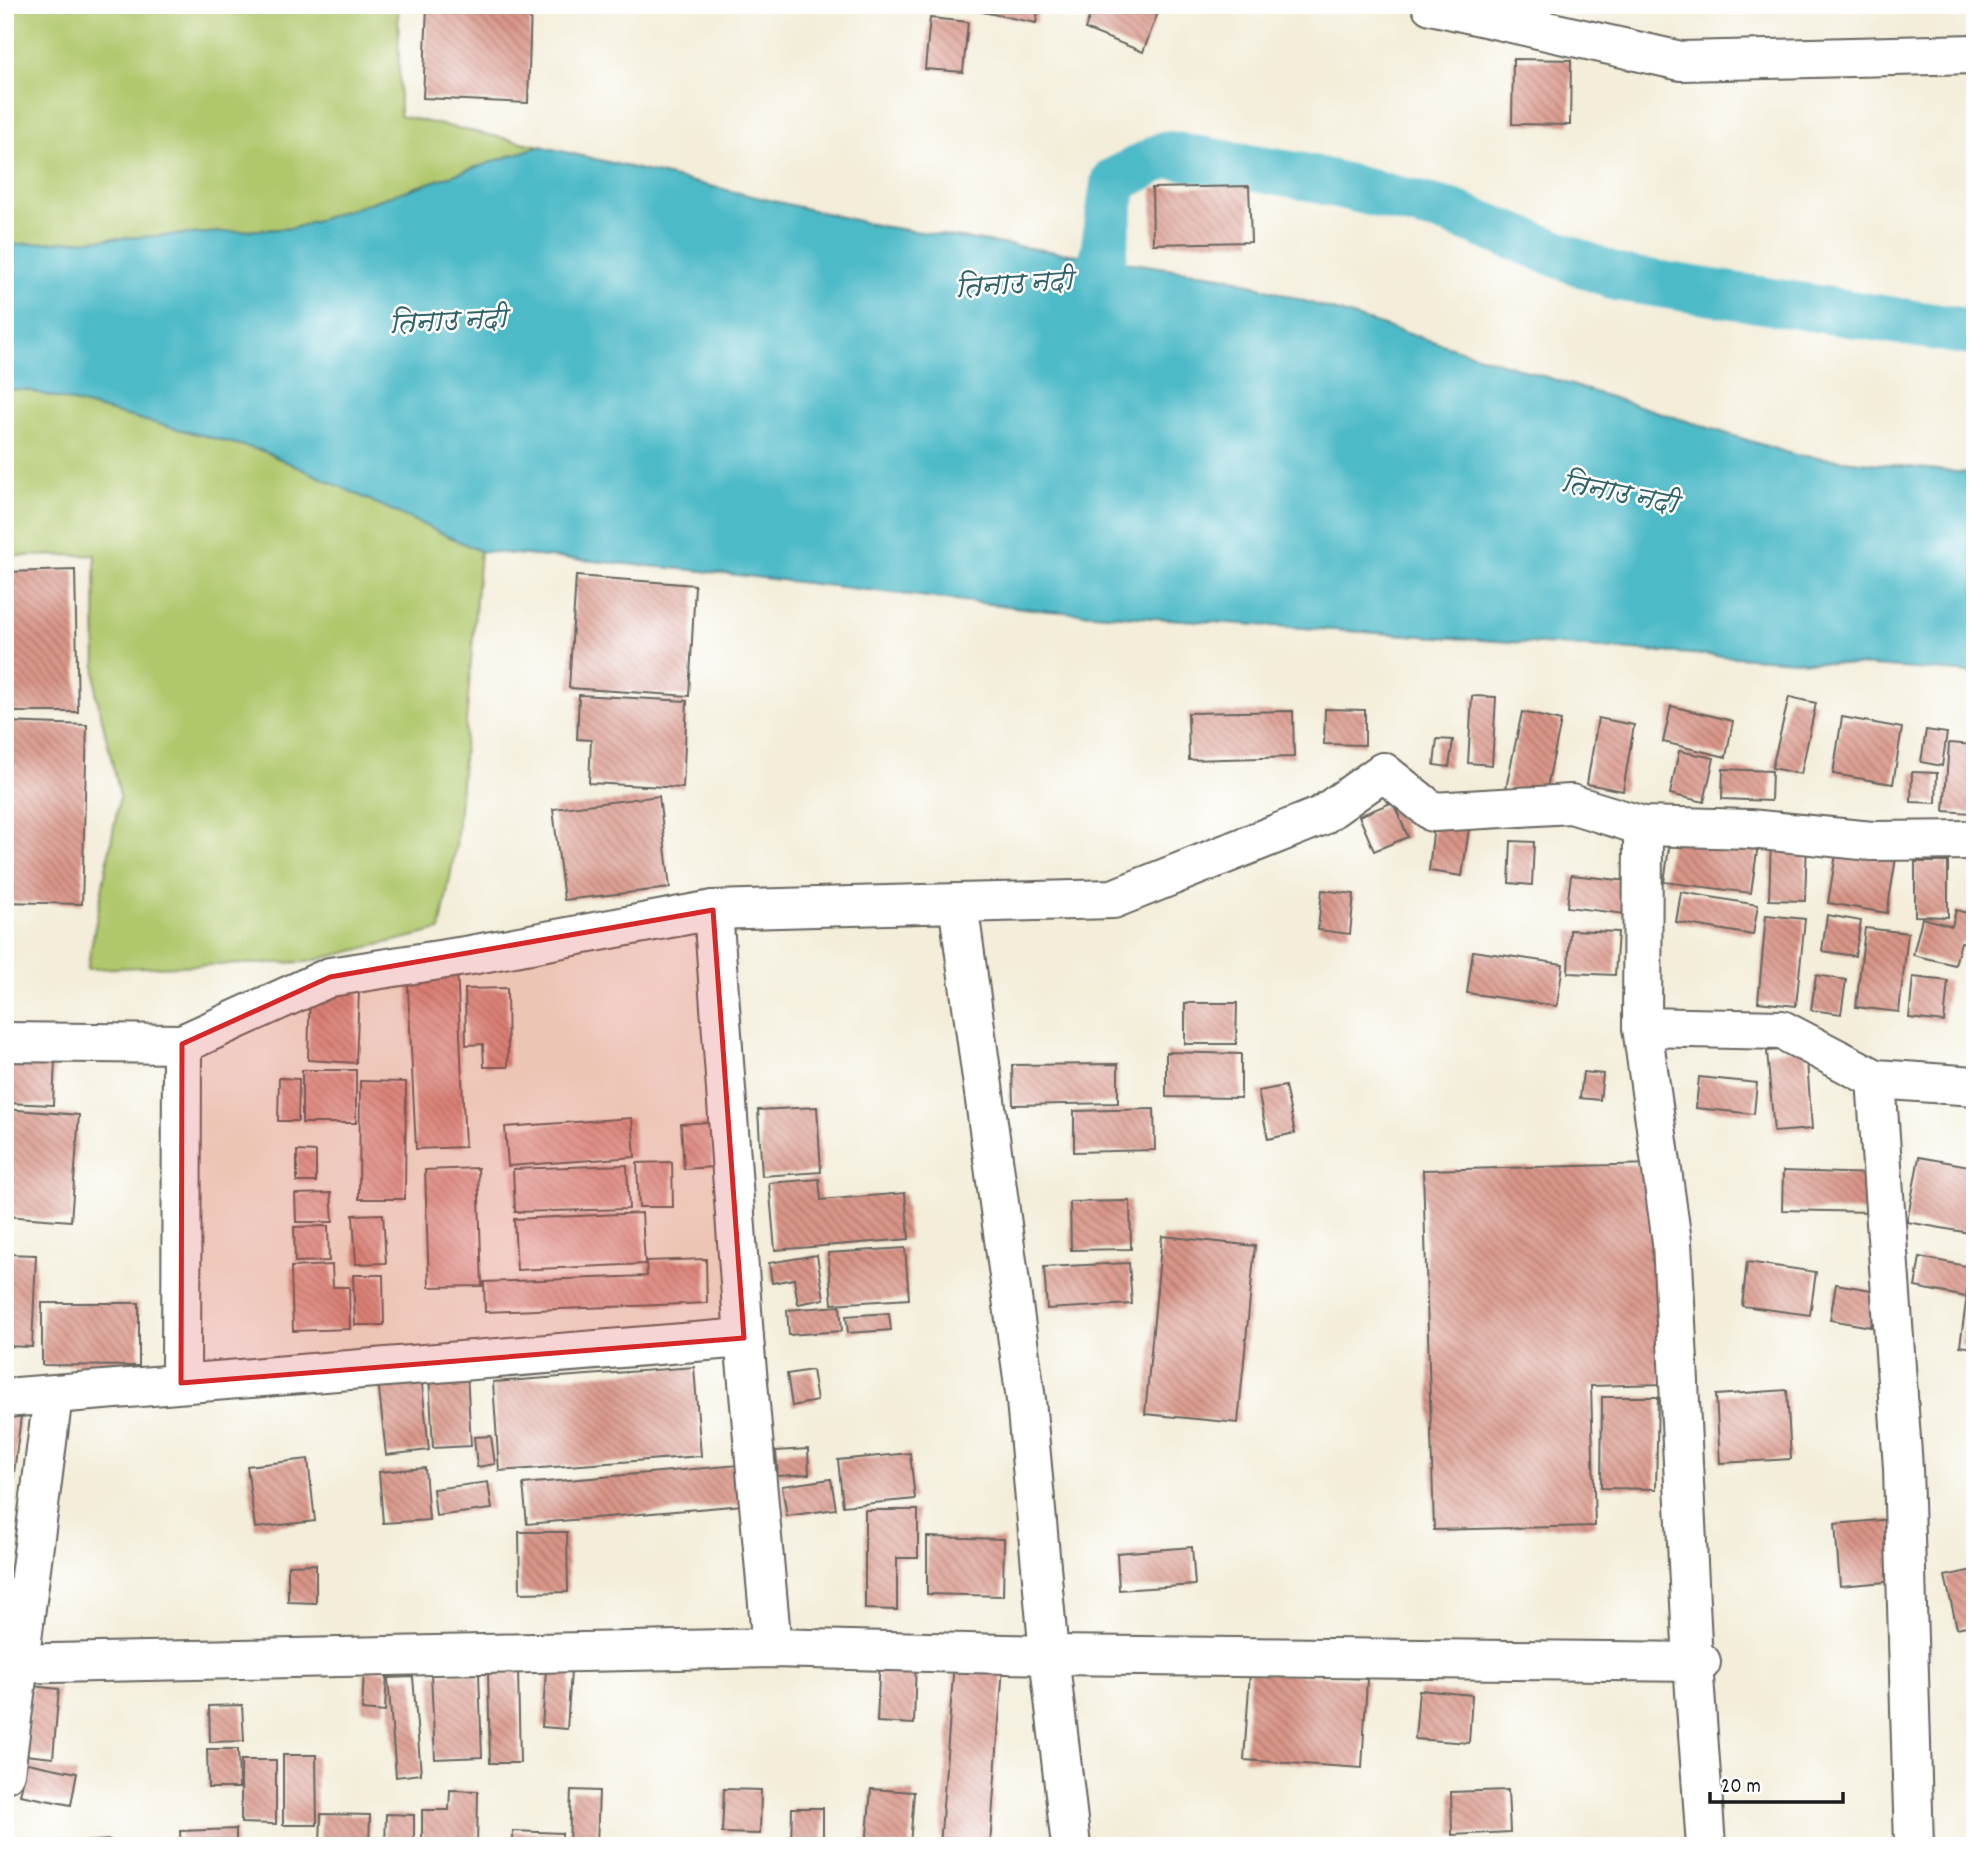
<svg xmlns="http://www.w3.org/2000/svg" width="1980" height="1851" viewBox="0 0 1980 1851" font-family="Dekko,'Playpen Sans Deva',sans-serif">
<defs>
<pattern id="building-back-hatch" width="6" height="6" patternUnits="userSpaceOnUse" patternTransform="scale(1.75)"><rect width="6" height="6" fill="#d99588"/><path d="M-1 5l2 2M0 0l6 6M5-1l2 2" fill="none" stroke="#af796e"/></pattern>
</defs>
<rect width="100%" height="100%" fill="#fff"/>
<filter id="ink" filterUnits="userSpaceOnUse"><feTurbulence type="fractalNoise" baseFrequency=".0143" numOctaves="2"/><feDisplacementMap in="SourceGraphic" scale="14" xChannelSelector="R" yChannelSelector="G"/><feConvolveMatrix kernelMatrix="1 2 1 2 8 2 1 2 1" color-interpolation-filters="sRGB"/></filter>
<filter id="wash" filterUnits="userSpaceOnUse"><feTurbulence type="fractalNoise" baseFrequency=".00686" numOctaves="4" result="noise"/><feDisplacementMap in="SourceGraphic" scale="28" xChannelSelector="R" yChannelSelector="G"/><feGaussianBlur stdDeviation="1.57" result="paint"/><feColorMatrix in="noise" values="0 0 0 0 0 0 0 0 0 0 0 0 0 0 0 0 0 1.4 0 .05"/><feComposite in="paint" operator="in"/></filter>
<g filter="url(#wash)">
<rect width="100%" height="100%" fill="#f3edd9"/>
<g fill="#b0c76c" stroke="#667244" stroke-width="2">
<polygon points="5,5 398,5 400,116 540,146 294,228 5,245"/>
<polygon points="5,389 27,390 263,451 480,551 456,846 440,930 307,962 87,969 120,795 96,694 95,555 5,556"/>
</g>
<polygon fill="#4dbac8" stroke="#346b72" stroke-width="2" points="540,146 880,226 1228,277 1795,455 1975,474 1975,673 1049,611 693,570 480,551 263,451 27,390 5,389 5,245 294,228"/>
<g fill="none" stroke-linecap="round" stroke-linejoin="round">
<polyline stroke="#4dbac8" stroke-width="47" points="1100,276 1114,181 1166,154 1306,177 1450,212 1619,278 1975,333"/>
</g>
<g id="blocks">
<g fill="url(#building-back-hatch)">
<polygon points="427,5 531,5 528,103 423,98"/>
<polygon points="979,5 1039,5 1036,23 978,11"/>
<polygon points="1094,5 1160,7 1143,52 1085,29"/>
<polygon points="930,18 968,22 963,72 925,69"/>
<polygon points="1513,59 1571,60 1570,125 1512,124"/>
<polygon points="1249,186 1251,242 1153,244 1152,188"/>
<polygon points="75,570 78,712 5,712 5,572"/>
<polygon points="576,576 695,585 689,696 569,688"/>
<polygon points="579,695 687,701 683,788 589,783 591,740 577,739"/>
<polygon points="1472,696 1496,697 1492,765 1468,763"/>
<polygon points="1789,697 1816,703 1801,774 1772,768"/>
<polygon points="1671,706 1733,721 1726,757 1663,742"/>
<polygon points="1325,709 1365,710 1365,745 1324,744"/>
<polygon points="1293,711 1294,757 1189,760 1188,713"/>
<polygon points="1522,712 1561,721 1545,797 1506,788"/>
<polygon points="1842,717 1902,728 1893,784 1833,774"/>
<polygon points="1598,718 1634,725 1623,791 1587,784"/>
<polygon points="5,722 87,725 82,904 5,902"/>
<polygon points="1926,730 1947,733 1942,766 1921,762"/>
<polygon points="1437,739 1453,740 1449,767 1434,765"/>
<polygon points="1949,743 1975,745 1971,813 1944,811"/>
<polygon points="1679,751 1714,758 1704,802 1670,794"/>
<polygon points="1723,769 1772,771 1771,801 1722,799"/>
<polygon points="1912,772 1937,773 1936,803 1911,802"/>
<polygon points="659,796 670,888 564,900 553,809"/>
<polygon points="1393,802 1408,837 1374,851 1359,816"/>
<polygon points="1434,824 1469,829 1462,876 1429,871"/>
<polygon points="1671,834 1758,845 1751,893 1664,882"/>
<polygon points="1771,838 1807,840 1805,901 1769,900"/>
<polygon points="1511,841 1534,842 1532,885 1509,883"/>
<polygon points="1837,848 1896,858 1887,913 1828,903"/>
<polygon points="1915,862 1948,862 1948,917 1915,916"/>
<polygon points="1571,875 1628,881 1625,914 1567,907"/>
<polygon points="1322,890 1354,894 1350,934 1318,930"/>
<polygon points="1681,892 1758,905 1753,935 1676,922"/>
<polygon points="1956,910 1975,915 1975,945 1961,942 1955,965 1913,955 1922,918 1952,926"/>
<polygon points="1766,915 1805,919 1796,1006 1758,1002"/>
<polygon points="1827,915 1861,921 1855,956 1822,951"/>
<polygon points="1865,928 1908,933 1899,1012 1856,1007"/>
<polygon points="1570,930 1618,932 1615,975 1568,973"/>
<polygon points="1473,951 1563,964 1557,1006 1467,993"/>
<polygon points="457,967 465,1147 416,1149 407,969"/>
<polygon points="1816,975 1846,980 1841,1014 1811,1010"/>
<polygon points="1913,977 1948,981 1944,1022 1909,1018"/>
<polygon points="507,988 508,1067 484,1067 483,1044 466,1045 465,989"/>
<polygon points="310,990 359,992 356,1063 308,1060"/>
<polygon points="1185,1003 1237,1003 1236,1044 1185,1044"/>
<polygon points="1806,1048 1812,1129 1774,1132 1767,1051"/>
<polygon points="1166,1052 1241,1054 1241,1098 1166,1097"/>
<polygon points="5,1057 55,1060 53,1105 5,1103"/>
<polygon points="1118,1064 1118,1103 1013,1105 1012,1065"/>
<rect x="302" y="1070" width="54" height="53"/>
<polygon points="1583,1072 1603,1074 1600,1100 1580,1098"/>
<polygon points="1699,1077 1757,1083 1754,1114 1696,1108"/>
<polygon points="279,1078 299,1079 298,1121 278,1121"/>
<polygon points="360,1081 406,1082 405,1199 359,1199"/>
<polygon points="1285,1086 1295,1133 1268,1139 1258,1091"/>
<polygon points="817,1107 821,1172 762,1176 758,1110"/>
<polygon points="5,1109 79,1115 71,1221 5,1216"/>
<polygon points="1154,1109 1155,1150 1074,1152 1074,1111"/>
<polygon points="632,1118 635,1157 508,1166 505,1127"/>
<polygon points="710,1122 713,1167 684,1169 681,1124"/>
<polygon points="297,1151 316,1152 316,1182 297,1182"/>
<polygon points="1919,1157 1975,1167 1975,1234 1907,1222"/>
<polygon points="672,1162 673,1207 639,1207 637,1163"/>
<polygon points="1655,1164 1661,1384 1591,1386 1595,1526 1434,1530 1423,1170"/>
<polygon points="627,1165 629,1209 515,1212 513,1169"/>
<polygon points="478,1168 482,1286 429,1287 425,1170"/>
<polygon points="1783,1171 1873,1174 1872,1212 1782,1210"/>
<polygon points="819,1179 821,1200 905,1193 909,1239 775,1250 769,1183"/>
<polygon points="331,1193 333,1222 296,1222 295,1194"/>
<polygon points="1130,1201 1131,1249 1071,1250 1070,1202"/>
<polygon points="642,1213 645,1264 517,1270 514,1219"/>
<polygon points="383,1214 386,1263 356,1264 353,1215"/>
<polygon points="328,1226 329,1261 295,1262 294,1227"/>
<polygon points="1162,1236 1255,1246 1238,1423 1145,1414"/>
<polygon points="905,1248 909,1299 832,1304 828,1253"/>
<polygon points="5,1254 36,1255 32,1347 5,1346"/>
<polygon points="817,1255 824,1299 798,1304 794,1279 772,1283 769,1263"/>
<polygon points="1920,1257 1971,1267 1966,1297 1915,1287"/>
<polygon points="706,1259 707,1303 485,1312 484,1282 647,1276 646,1261"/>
<polygon points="1747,1262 1816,1272 1810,1315 1742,1306"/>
<polygon points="1129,1263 1132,1304 1047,1309 1044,1267"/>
<polygon points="332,1265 333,1287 349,1287 350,1329 293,1331 291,1267"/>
<polygon points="353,1275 383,1275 384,1325 355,1325"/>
<polygon points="1836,1284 1877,1291 1871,1327 1830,1320"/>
<polygon points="1967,1295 1975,1296 1975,1348 1960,1346"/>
<polygon points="42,1303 139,1303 139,1366 42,1365"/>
<polygon points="840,1306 842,1331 789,1335 787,1310"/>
<polygon points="889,1313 891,1330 848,1333 846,1316"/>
<polygon points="694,1367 701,1456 499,1471 493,1382"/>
<polygon points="812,1370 817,1401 792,1406 787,1374"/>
<polygon points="467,1372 471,1446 433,1448 429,1374"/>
<polygon points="421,1375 429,1450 386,1455 378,1380"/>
<polygon points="1787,1390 1791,1459 1720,1463 1716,1395"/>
<polygon points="1602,1397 1658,1397 1656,1489 1601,1488"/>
<polygon points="5,1415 21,1416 8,1521 5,1521"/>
<polygon points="491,1436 495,1464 477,1467 474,1437"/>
<polygon points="808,1449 809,1474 778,1476 776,1451"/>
<polygon points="910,1453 915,1499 843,1506 838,1460"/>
<polygon points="308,1459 315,1521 255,1528 247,1466"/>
<polygon points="739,1465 743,1505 527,1524 523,1484"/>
<polygon points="425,1468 429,1520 383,1523 379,1472"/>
<polygon points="831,1479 836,1509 787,1516 782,1486"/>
<polygon points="488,1482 492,1509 436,1516 433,1489"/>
<polygon points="865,1510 918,1510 918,1558 897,1558 897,1610 865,1609"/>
<polygon points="1892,1519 1898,1581 1840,1586 1835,1524"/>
<polygon points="519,1532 567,1532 568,1592 520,1593"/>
<polygon points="927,1537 1004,1539 1003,1596 927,1594"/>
<polygon points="1192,1547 1195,1585 1119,1590 1117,1553"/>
<polygon points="316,1564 316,1603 288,1602 288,1565"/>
<polygon points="1973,1570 1975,1624 1957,1628 1945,1576"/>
<polygon points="880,1656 916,1657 914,1724 877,1722"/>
<polygon points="954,1662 1003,1666 990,1846 940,1846"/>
<polygon points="364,1670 387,1671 385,1712 362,1710"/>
<polygon points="518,1670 520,1763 490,1763 488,1671"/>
<polygon points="546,1670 571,1671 567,1729 542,1727"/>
<polygon points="1250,1672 1367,1679 1362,1768 1244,1760"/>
<polygon points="479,1673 482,1757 435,1759 431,1674"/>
<polygon points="413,1677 421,1774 396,1777 388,1678"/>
<polygon points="32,1686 59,1689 53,1758 25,1755"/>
<polygon points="1419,1690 1472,1695 1469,1743 1415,1739"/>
<polygon points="242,1705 244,1741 210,1742 209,1706"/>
<polygon points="207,1749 238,1749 239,1788 208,1788"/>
<polygon points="283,1755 316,1755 317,1825 283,1825"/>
<polygon points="241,1760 276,1760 276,1824 241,1823"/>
<polygon points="27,1763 77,1773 71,1805 20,1795"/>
<polygon points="724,1789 761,1790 760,1834 722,1833"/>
<polygon points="871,1789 914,1792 910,1846 866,1846"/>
<polygon points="450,1790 478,1791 477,1846 422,1846 422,1810 449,1810"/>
<polygon points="571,1790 599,1791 597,1846 569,1846"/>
<polygon points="1508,1790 1510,1832 1452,1835 1451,1792"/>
<polygon points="792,1808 823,1808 823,1846 791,1846"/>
<polygon points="321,1814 370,1815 369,1846 320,1846"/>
<polygon points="386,1814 414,1815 414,1846 385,1846"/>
<polygon points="236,1829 236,1846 181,1846 180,1831"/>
<polygon points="513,1831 562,1833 562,1846 513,1846"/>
<polygon points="111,1840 112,1846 63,1846 63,1843"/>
</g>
</g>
</g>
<g filter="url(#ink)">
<use href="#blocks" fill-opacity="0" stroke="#67655e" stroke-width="2"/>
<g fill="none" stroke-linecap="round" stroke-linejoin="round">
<g stroke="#67655e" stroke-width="42">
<g id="street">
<polyline points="1431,5 1681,61 1975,54"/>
<polyline points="1643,826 1642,1027 1672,1242 1693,1663 1706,1846"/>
<polyline points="958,903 1113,899 1321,816 1383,772 1433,812 1571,804 1643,826 1750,829 1872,841 1975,840"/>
<polyline points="713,910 744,1338 772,1648"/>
<polyline points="1642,1027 1782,1030 1876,1079 1975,1086"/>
<polyline points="5,1042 182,1044 330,977 471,955 713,910 958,903 1026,1400 1049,1655 1071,1846"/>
<polyline points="1876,1079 1903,1468 1914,1846"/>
<polyline points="181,1383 182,1044"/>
<polyline points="5,1398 744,1338"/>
<polyline points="5,1664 772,1648 1049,1655 1701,1662"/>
<polyline points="5,1773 53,1395"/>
</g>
</g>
<use href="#street" stroke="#fff" stroke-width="38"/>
</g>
</g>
<path fill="#d62828" fill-opacity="0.2" stroke="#d62828" stroke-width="5" stroke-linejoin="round" d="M713,910L744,1338L181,1383L182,1044L330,977Z"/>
<g text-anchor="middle" stroke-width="5" stroke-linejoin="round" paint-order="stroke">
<g font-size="28" font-style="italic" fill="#326369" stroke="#fff">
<text transform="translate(1014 282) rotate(-4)" y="10">तिनाउ नदी</text>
<text transform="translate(448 319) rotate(-3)" y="10">तिनाउ नदी</text>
<text transform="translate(1620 491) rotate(11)" y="10">तिनाउ नदी</text>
</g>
</g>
<rect width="1980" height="1851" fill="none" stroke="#fff" stroke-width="28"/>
<path d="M1710 1792v10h133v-10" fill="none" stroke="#1c1c1c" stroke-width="3.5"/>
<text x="1721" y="1792" font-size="21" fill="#1c1c1c" stroke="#ffffff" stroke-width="5" paint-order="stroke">20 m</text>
</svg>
